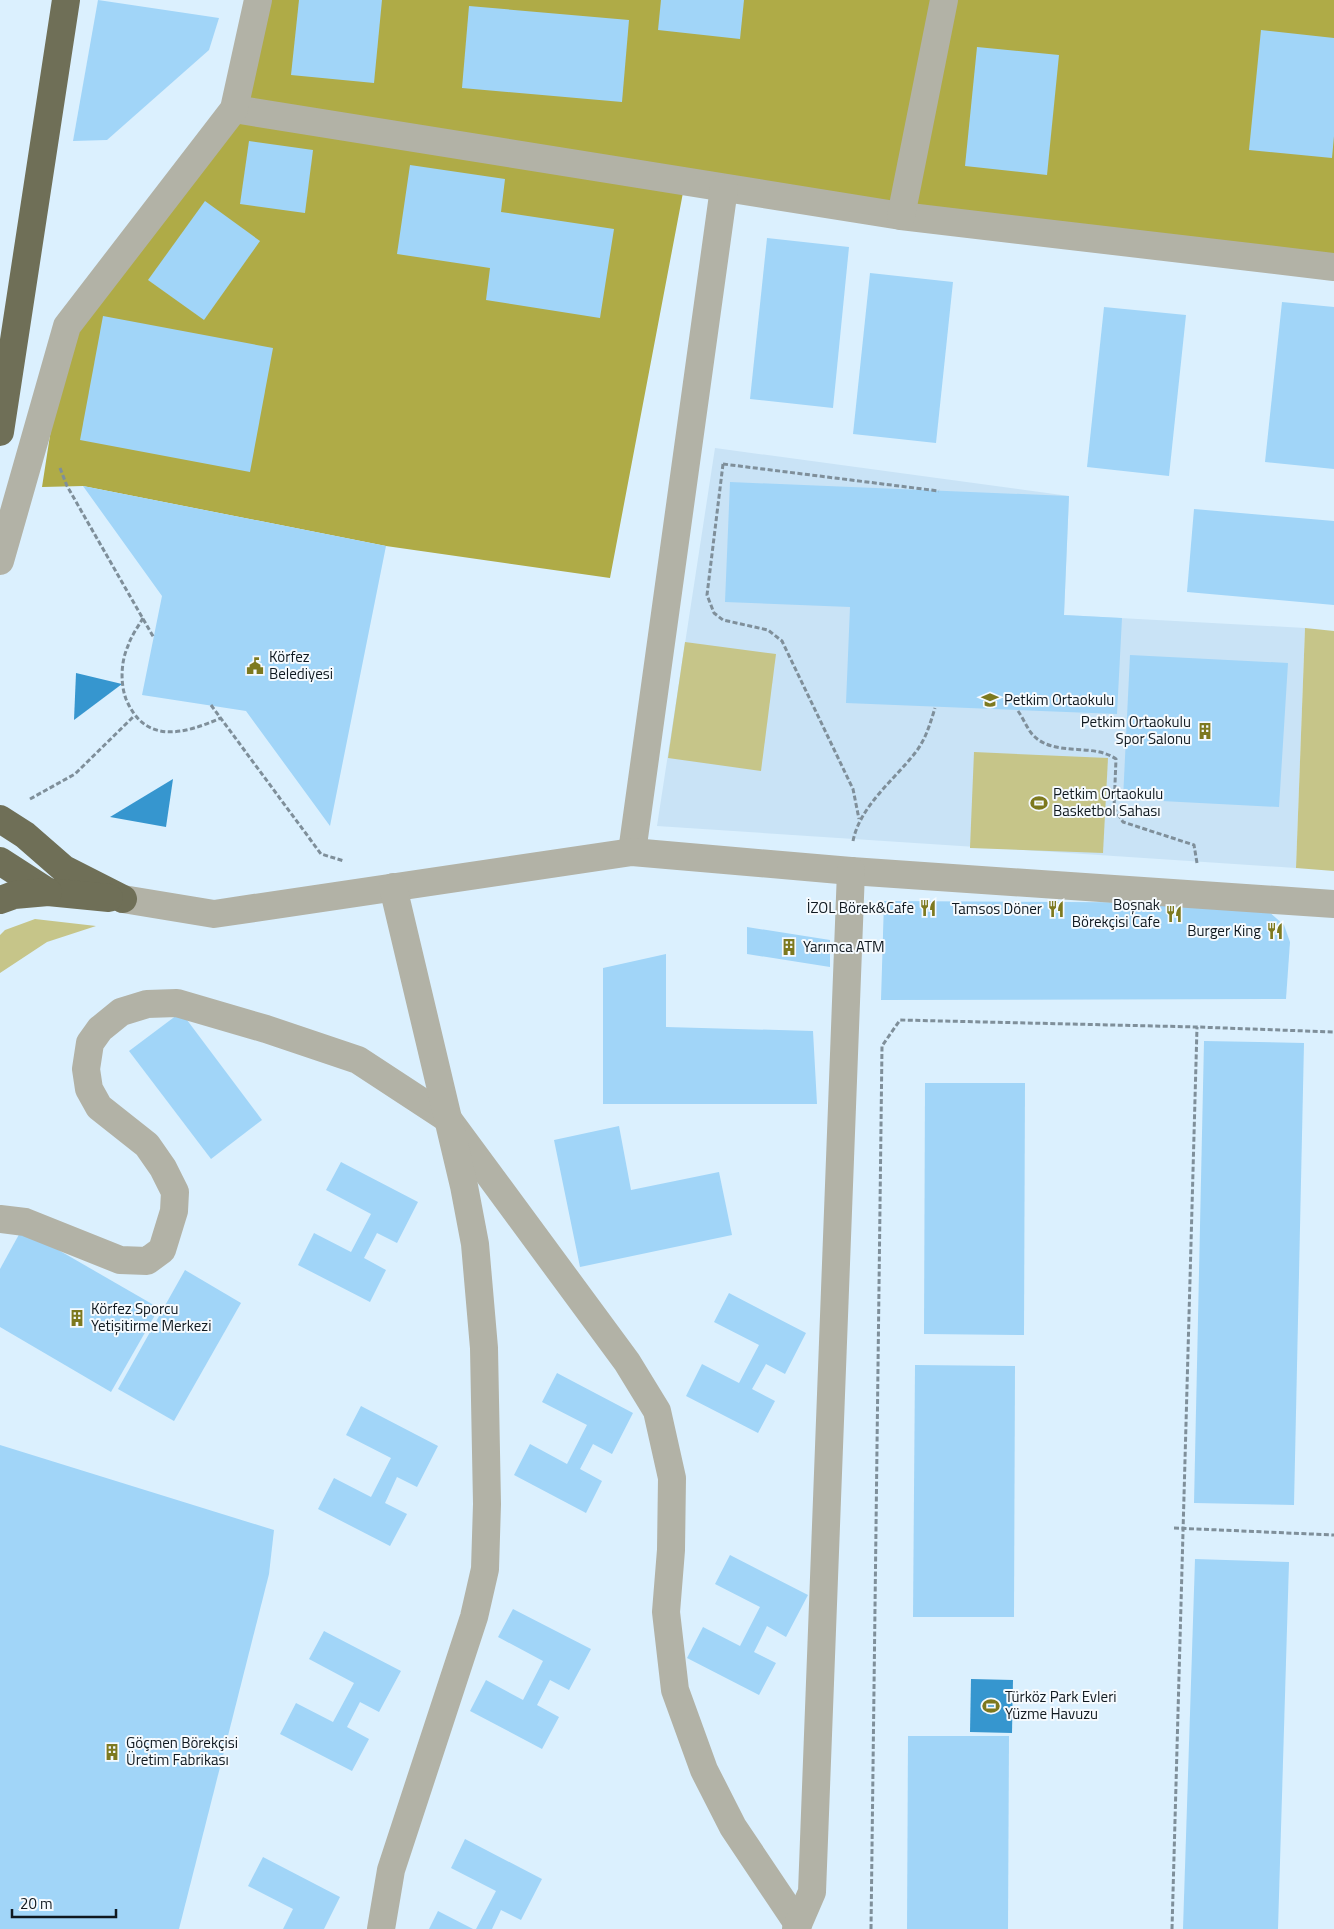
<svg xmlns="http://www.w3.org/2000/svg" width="1334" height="1929" viewBox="0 0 1334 1929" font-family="'Titillium Web',sans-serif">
<rect width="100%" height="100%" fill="#dbf0fe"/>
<polygon fill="#c9e3f6" points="715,448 1069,496 1064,615 1305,628 1296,868 657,826"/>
<g fill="#c6c589">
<polygon points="1305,628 1334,631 1334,871 1296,868"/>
<polygon points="685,642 776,654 761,771 668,758"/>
<polygon points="974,752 1108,758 1103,853 970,848"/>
<polygon points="35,919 96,926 47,942 0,973 0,935 5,930"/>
</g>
<polygon fill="#afab47" points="258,0 1334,0 1334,267 685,182 610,578 386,546 83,486 42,487 67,326 234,109"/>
<g fill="#3696cf">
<polygon points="76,673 122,684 74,720"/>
<polygon points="173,779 166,827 110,817"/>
<polygon points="971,1679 1013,1680 1012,1733 970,1732"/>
</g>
<g fill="#a1d5f8">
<polygon points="98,0 219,18 209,50 107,140 73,141"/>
<polygon points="299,0 382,0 374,83 291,75"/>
<polygon points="661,0 744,0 740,39 658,30"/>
<polygon points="469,6 629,20 622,102 462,88"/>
<polygon points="1261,30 1334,38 1334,136 1332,158 1249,150"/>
<polygon points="977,47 1059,55 1047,175 965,166"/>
<polygon points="249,141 313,150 305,213 240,204"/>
<polygon points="410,165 505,179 501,212 614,229 600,318 486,300 490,268 397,254"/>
<polygon points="205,201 260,241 204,320 148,280"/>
<polygon points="767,238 849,247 833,408 750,399"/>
<polygon points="870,273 953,282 936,443 853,434"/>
<polygon points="1282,302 1334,307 1334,469 1265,462"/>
<polygon points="1104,307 1186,315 1169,476 1087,467"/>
<polygon points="103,316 273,348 250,472 80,440"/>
<polygon points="730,482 1069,496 1064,615 1122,618 1117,714 846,703 850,607 725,602"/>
<polygon points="83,486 386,546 330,826 246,711 142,695 162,596"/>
<polygon points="1194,509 1334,521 1334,605 1187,592"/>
<polygon points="1130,655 1288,663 1279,807 1123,799"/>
<polygon points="884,901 1249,903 1267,910 1284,925 1290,942 1286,999 881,1000"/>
<polygon points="747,927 830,940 830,967 747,954"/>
<polygon points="666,954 666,1027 813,1031 817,1104 603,1104 603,968"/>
<polygon points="181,1012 262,1120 211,1159 129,1051"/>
<polygon points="1204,1041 1304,1043 1294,1505 1194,1503"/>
<polygon points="925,1083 1025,1083 1024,1335 924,1334"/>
<polygon points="619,1126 631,1190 719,1172 732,1235 580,1267 554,1140"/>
<polygon points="341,1162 418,1202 397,1243 377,1233 364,1258 386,1270 370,1302 298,1265 314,1233 351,1252 371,1214 326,1190"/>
<polygon points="22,1229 159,1308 111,1392 0,1327 0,1269"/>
<polygon points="185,1270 241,1303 174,1421 118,1389"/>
<polygon points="729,1293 806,1333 785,1374 766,1364 752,1389 775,1401 758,1433 686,1396 702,1364 739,1383 759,1345 714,1322"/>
<polygon points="915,1365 1015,1366 1014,1617 913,1617"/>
<polygon points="557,1373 633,1413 612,1454 593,1444 580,1469 602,1481 586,1513 514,1475 530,1444 567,1464 587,1425 542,1402"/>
<polygon points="361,1406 438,1446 417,1487 397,1477 385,1503 407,1514 390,1546 318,1509 334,1478 371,1497 391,1458 346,1435"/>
<polygon points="0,1445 274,1530 269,1574 179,1929 0,1929"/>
<polygon points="730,1555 808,1595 786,1637 767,1626 754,1652 776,1663 759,1695 687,1658 703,1627 740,1646 760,1607 715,1584"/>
<polygon points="1195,1559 1289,1562 1278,1929 1183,1929"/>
<polygon points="513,1609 591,1649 569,1690 550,1680 537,1705 559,1717 542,1749 470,1711 486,1680 523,1700 543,1661 498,1637"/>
<polygon points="324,1631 401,1671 379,1712 360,1702 347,1727 369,1739 352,1771 280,1734 296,1703 333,1722 354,1683 309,1659"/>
<polygon points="908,1736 1009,1736 1008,1929 907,1929"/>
<polygon points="465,1839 542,1879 521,1920 501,1910 492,1929 476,1929 496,1891 451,1868"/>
<polygon points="263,1857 340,1897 324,1929 283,1929 293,1909 248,1886"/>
<polygon points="438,1911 473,1929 429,1929"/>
</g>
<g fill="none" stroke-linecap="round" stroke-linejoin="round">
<g stroke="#7f8f9a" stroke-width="3" stroke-dasharray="5 2.5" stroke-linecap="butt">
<polyline points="723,464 707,595 714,613 723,620 768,630 782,641 853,789 859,819"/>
<polyline points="723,464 939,491"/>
<polyline points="60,468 67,486 154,638"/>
<path d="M143,618C138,627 131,636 128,646C121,661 120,683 126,699C145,745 184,734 221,718"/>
<polyline points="211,705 321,854 344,861"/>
<path d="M1018,711C1023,718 1027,728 1032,734C1053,758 1092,742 1116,759L1114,808L1123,822L1194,845L1197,863"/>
<polyline points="30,799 75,774 134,716"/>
<path d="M853,841C860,806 894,780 915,753C926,739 930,724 935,708"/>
<polyline points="1174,1528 1334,1535"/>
<polyline points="871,1929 882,1046 900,1020 1197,1027 1334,1032"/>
<polyline points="1172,1929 1197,1027"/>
</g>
<g stroke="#b2b2a6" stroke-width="28">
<polyline points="234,109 901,216 1334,267"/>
<polyline points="901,216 944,0"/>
<polyline points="0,561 67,326 234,109 258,0"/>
<polyline points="632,852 724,188"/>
<polyline points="123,899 214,914 632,852 851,871 1334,904"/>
<polyline points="0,1219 25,1222 120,1260 147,1261 162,1250 174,1211 175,1192 163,1168 147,1145 99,1107 89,1089 86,1069 90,1043 100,1029 121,1012 147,1004 177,1003 266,1029 358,1060 448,1119 627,1362 657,1411 672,1478 671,1550 666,1612 675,1690 704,1770 733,1827 798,1924"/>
<polyline points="381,1929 391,1870 474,1617 485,1569 487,1504 484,1348 475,1244 464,1186 393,887"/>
<polyline points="796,1929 812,1892 851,871"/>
</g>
<g stroke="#6f6f57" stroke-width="28">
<polyline points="0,432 66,0"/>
<polyline points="0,819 25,835 64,869 123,899"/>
<polyline points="0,861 48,892 109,898"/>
<polyline points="0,900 14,895 48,892"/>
</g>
</g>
<defs>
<g id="civic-bare" transform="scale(1.35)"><path d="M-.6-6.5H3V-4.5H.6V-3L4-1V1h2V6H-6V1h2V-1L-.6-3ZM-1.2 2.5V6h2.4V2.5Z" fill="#7d791f" stroke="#f5fafe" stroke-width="2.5" paint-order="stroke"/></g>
<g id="school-bare" transform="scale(1.35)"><path d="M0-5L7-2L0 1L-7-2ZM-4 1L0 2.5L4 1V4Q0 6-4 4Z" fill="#7d791f" stroke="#f5fafe" stroke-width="2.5" paint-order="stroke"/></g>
<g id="building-bare" transform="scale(1.35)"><path d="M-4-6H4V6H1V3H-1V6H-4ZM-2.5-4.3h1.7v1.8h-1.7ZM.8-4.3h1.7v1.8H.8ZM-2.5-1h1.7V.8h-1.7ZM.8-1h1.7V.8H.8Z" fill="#7d791f" stroke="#f5fafe" stroke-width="2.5" paint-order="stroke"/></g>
<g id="stadium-bare" transform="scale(1.35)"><path d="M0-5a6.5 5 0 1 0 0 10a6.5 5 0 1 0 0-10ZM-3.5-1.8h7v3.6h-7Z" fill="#7d791f" stroke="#f5fafe" stroke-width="2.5" paint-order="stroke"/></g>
<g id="restaurant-bare" transform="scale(1.35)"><path d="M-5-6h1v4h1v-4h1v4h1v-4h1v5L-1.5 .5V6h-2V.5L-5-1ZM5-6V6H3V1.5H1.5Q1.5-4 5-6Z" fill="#7d791f" stroke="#f5fafe" stroke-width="2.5" paint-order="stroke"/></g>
</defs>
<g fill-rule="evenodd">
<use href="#civic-bare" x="255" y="666"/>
<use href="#school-bare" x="990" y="700"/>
<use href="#building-bare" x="1205" y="731"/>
<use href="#stadium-bare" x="1039" y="803"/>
<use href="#restaurant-bare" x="928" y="908"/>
<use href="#restaurant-bare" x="1056" y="909"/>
<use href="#restaurant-bare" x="1174" y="914"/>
<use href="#restaurant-bare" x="1275" y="931"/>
<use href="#building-bare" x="789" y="947"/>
<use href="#building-bare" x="77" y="1318"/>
<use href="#stadium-bare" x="991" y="1706"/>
<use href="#building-bare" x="112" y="1752"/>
</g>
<g text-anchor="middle" stroke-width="4" stroke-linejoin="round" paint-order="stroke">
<g font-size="15" fill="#101920" stroke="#f5fafe" text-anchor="start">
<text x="269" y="662">Körfez<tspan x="269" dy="17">Belediyesi</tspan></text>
<text x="1004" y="705">Petkim Ortaokulu</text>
<text x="1191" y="727" text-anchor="end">Petkim Ortaokulu<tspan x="1191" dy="17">Spor Salonu</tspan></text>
<text x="1053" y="799">Petkim Ortaokulu<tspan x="1053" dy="17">Basketbol Sahası</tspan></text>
<text x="1160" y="910" text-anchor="end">Boşnak<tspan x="1160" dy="17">Börekçisi Cafe</tspan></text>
<text x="914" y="913" text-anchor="end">İZOL Börek&amp;Cafe</text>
<text x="1042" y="914" text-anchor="end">Tamsos Döner</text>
<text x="1261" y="936" text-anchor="end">Burger King</text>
<text x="803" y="952">Yarımca ATM</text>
<text x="91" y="1314">Körfez Sporcu<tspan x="91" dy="17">Yetişitirme Merkezi</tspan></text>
<text x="1005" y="1702">Türköz Park Evleri<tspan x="1005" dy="17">Yüzme Havuzu</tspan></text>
<text x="126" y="1748">Göçmen Börekçisi<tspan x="126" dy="17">Üretim Fabrikası</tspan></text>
</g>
</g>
<path d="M12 1909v8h104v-8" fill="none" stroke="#101920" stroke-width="2.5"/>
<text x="20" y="1909" font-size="15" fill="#101920" stroke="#f5fafe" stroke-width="4" paint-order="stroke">20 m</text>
</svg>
